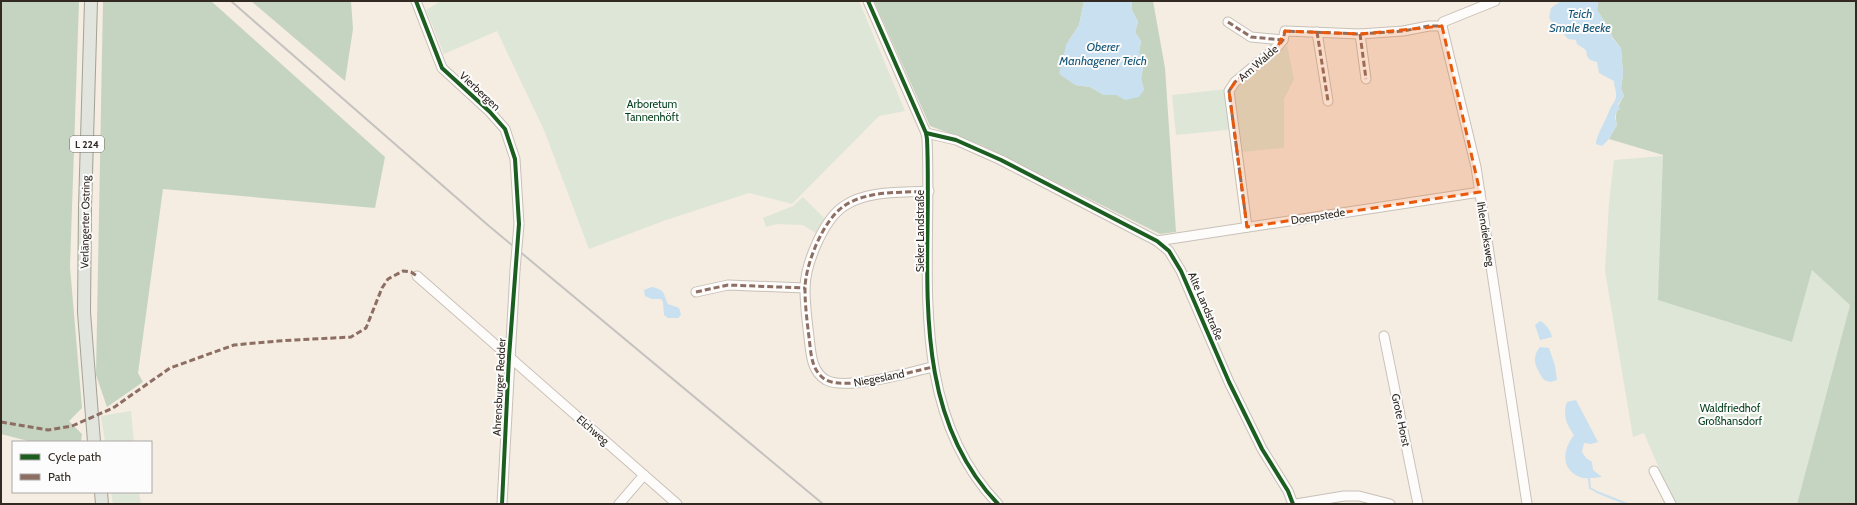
<svg xmlns="http://www.w3.org/2000/svg" width="1857" height="505" viewBox="0 0 1857 505" font-family="Cabin,sans-serif">
<rect width="100%" height="100%" fill="#f5ece2"/>
<g fill="#dee6d8">
<polygon points="441,1 859,1 905,111 879,116 792,204 749,193 666,220 589,249 544,130 497,31 444,54 426,10"/>
<polygon points="1287,45 1294,79 1284,99 1284,148 1240,152 1237,129 1176,135 1172,95 1237,88"/>
<polygon points="1663,156 1792,342 1812,269 1850,305 1797,504 1674,504 1644,433 1633,437 1605,271 1609,203 1614,160"/>
<polygon points="803,197 824,218 817,234 803,225 777,224 766,227 763,218 793,206"/>
<polygon points="131,411 134,442 105,442 101,416"/>
<polygon points="111,492 139,492 141,504 113,504"/>
</g>
<g fill="#c5d4c0">
<polygon points="1,1 79,1 70,267 82,408 69,421 82,434 81,442 32,442 1,434"/>
<polygon points="103,1 211,1 385,157 375,208 163,189 138,373 143,382 107,407 96,375"/>
<polygon points="251,1 351,1 353,29 345,81"/>
<polygon points="874,1 1084,1 1079,25 1066,45 1075,85 1090,87 1104,95 1144,90 1141,79 1144,62 1139,53 1141,41 1135,32 1138,22 1132,10 1132,1 1153,1 1165,68 1176,232 1160,234 979,144 930,126"/>
<path d="M1598,1H1856V504H1797L1850,305L1812,270L1792,342L1658,300L1663,155L1609,139L1617,125C1614,114 1618,105 1624,96L1621,88L1623,74L1621,48L1613,38L1608,27L1597,10Z"/>
</g>
<g fill="#c8e0ef">
<polygon points="1084,1 1132,1 1132,10 1138,22 1135,32 1141,41 1139,53 1144,62 1141,79 1144,90 1139,97 1125,100 1116,95 1104,95 1090,87 1075,85 1059,74 1066,45 1079,25"/>
<path d="M1561,1H1598L1597,10L1608,27L1613,39L1621,48L1623,74L1621,88L1624,96L1618,104L1620,109L1616,112L1615,118L1617,125L1609,139L1602,146L1596,144C1596,136 1607,118 1610,109C1612,104 1617,100 1616,94C1616,90 1614,85 1614,81L1599,73L1597,62L1590,60L1587,56L1586,50L1577,44L1576,40L1568,39L1563,33L1560,25H1554L1549,18L1551,8Z"/>
<path d="M652,287C666,290 663,294 668,304L679,308L681,315L678,318H668L664,315L663,302L661,299H652L645,296L644,290Z"/>
<path d="M1540,321C1545,323 1551,331 1552,337L1540,340L1535,325Z"/>
<path d="M1540,347L1549,348L1555,366L1557,380L1550,382L1544,380C1537,369 1530,359 1540,347Z"/>
<path d="M1576,400L1598,442L1591,444L1584,443L1582,452L1586,458L1592,462L1593,470L1602,477C1596,477 1587,480 1580,477C1560,469 1563,449 1574,435C1567,425 1562,415 1567,402Z"/>
</g>
<g fill="none" stroke-linecap="round" stroke-linejoin="round">
<polyline stroke="#c8e0ef" stroke-width="2" points="1589,478 1590,488 1597,492 1627,504"/>
<g stroke="#c8c1b8" stroke-width="11">
<g id="minor">
<polyline points="416,1 442,68 490,112 505,129 515,159 519,224"/>
<path d="M868,1L926,133L927,139C933,262 904,406 998,504"/>
<polyline points="1495,1 1443,22 1442,26 1476,167 1527,504"/>
<polyline points="1228,22 1251,37 1283,40"/>
<polyline points="1317,32 1328,101"/>
<polyline points="1360,34 1366,79"/>
<polyline points="926,133 956,140 1001,160 1157,241 1169,251 1181,271 1229,382 1262,449 1288,491 1293,504"/>
<path d="M929,191C902,193 867,190 844,206C823,220 805,265 805,289C805,305 807,321 809,337C811,353 811,371 826,380C847,391 909,372 933,367"/>
<polyline points="1247,227 1229,91 1235,82 1278,46 1283,40 1285,31 1360,34 1403,31 1429,26 1442,26"/>
<polyline points="1157,241 1480,192"/>
<polyline points="417,276 677,504"/>
<polyline points="696,292 728,285 805,288"/>
<polyline points="1384,336 1418,504"/>
<polyline points="1654,471 1671,504"/>
<polyline points="502,504 515,270"/>
<polyline points="619,504 644,475"/>
<polyline points="1296,504 1344,496 1359,496 1390,504"/>
</g>
</g>
<g stroke="#a2a395" stroke-width="14">
<g id="major">
<polyline points="91,1 85,208 84,312 94,442"/>
<polyline points="101,492 102,504"/>
</g>
</g>
<use href="#minor" stroke="#fefcfb" stroke-width="9"/>
<use href="#major" stroke="#e2e4de" stroke-width="12"/>
<polyline stroke="#c5c2c0" stroke-width="2" points="231,1 489,226 823,504"/>
<g stroke="#c8c1b8" stroke-width="11" stroke-linecap="butt">
<polyline id="minor-bridge" points="515,270 519,224"/>
</g>
<use href="#minor-bridge" stroke="#fefcfb" stroke-width="9"/>
<g stroke="#8d6e63" stroke-width="3" stroke-dasharray="6 3" stroke-linecap="butt">
<polyline points="1228,22 1251,37 1283,40"/>
<polyline points="1317,32 1328,101"/>
<polyline points="1360,34 1366,79"/>
<path d="M929,191C902,193 867,190 844,206C823,220 805,265 805,289C805,305 807,321 809,337C811,353 811,371 826,380C847,391 909,372 933,367"/>
<polyline points="1247,227 1229,91 1235,82 1278,46 1283,40 1285,31 1360,34 1403,31 1429,26 1442,26"/>
<polyline points="696,292 728,285 805,288"/>
<polyline points="1,422 48,430 72,426 113,408 170,368 234,345 278,341 351,337 366,328 382,288 388,279 403,271 411,272 417,276"/>
</g>
<g stroke="#fcfcfc" stroke-width="6">
<g id="cycleway">
<polyline points="416,1 442,68 490,112 505,129 515,159 519,224 509,357 502,504"/>
<path d="M868,1L926,133L927,139C933,262 904,406 998,504"/>
<polyline points="926,133 956,140 1001,160 1157,241 1169,251 1181,271 1229,382 1262,449 1288,491 1293,504"/>
</g>
</g>
<use href="#cycleway" stroke="#1b5e20" stroke-width="4"/>
</g>
<path fill="#e8590c" fill-opacity="0.2" stroke="#e8590c" stroke-width="3" stroke-dasharray="8 5" stroke-linejoin="round" d="M1442,26L1480,192L1247,227L1229,91L1235,82L1278,46L1285,31L1360,34Z"/>
<g text-anchor="middle" stroke-width="4" stroke-linejoin="round" paint-order="stroke">
<rect fill="#fcfcfc" stroke="#6f6963" stroke-width="1" x="70" y="136" width="34" height="16" rx="3"/>
<g font-size="10" font-weight="bold" fill="#322a22">
<text x="87" y="148">L 224</text>
</g>
<g font-size="11" fill="#322a22" stroke="#fcfcfc">
<text transform="translate(1258 63) rotate(-41)" y="4">Am Walde</text>
<text transform="translate(480 91) rotate(43)" y="4">Vierbergen</text>
<text transform="translate(1318 216) rotate(-9)" y="4">Doerpstede</text>
<text transform="translate(85 222) rotate(-89)" y="4">Verlängerter Ostring</text>
<text transform="translate(920 231) rotate(-90)" y="4">Sieker Landstraße</text>
<text transform="translate(1486 234) rotate(81)" y="4">Ihlendieksweg</text>
<text transform="translate(1206 306) rotate(67)" y="4">Alte Landstraße</text>
<text transform="translate(879 378) rotate(-11)" y="4">Niegesland</text>
<text transform="translate(499 387) rotate(-87)" y="4">Ahrensburger Redder</text>
<text transform="translate(1401 420) rotate(78)" y="4">Grote Horst</text>
<text transform="translate(593 430) rotate(41)" y="4">Elchweg</text>
</g>
<g font-size="11" fill="#033e1a" stroke="#fcfcfc">
<text x="652" y="108">Arboretum<tspan x="652" dy="13">Tannenhöft</tspan></text>
<text x="1730" y="412">Waldfriedhof<tspan x="1730" dy="13">Großhansdorf</tspan></text>
</g>
<g font-size="12" font-style="italic" fill="#125476" stroke="#fcfcfc">
<text x="1580" y="18">Teich<tspan x="1580" dy="14">Smale Beeke</tspan></text>
<text x="1103" y="51">Oberer<tspan x="1103" dy="14">Manhagener Teich</tspan></text>
</g>
</g>
<rect width="1857" height="505" fill="none" stroke="#322a22" stroke-width="4"/>
<rect x="12" y="441" width="140" height="52" fill="#fcfcfc" stroke="#aba8a5"/>
<rect x="20" y="454" width="20" height="6" fill="#1b5e20" stroke="#aba8a5"/>
<text x="48" y="461" font-size="12" fill="#322a22">Cycle path</text>
<rect x="20" y="474" width="20" height="6" fill="#8d6e63" stroke="#aba8a5"/>
<text x="48" y="481" font-size="12" fill="#322a22">Path</text>
</svg>
